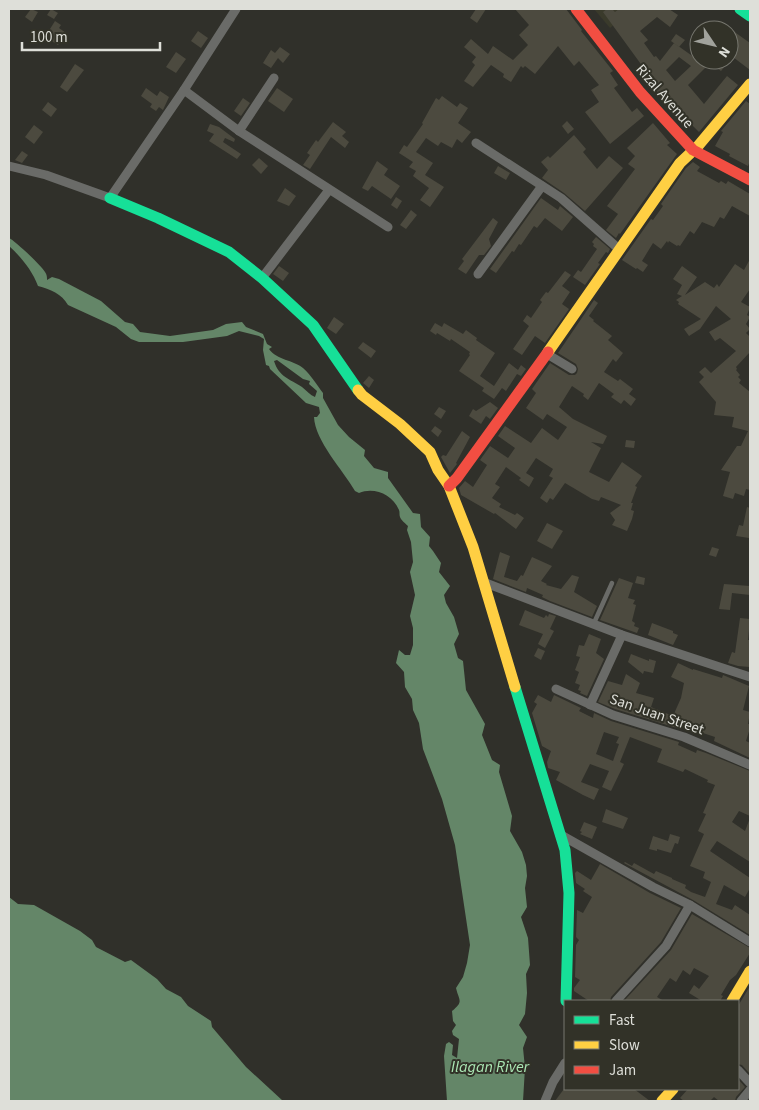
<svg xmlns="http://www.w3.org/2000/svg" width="759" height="1110" viewBox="0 0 759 1110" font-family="'Source Sans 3',sans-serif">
<rect width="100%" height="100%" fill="#30302a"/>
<polygon fill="#3a3a2b" points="594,9 632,9 610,28"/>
<g fill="#648668" fill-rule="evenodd">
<path d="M9,238C14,240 42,266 45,272C47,275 47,277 47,280L52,277L59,279L101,301L125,322L133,324L140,332L170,336L213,330L226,324L242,322L246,327L263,334L267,344L272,347L269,349C277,360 293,360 303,368C311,375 317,385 323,393V398L338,425L349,437L365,450L364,456L374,468L388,472V478L413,513L420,514L421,527L430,537L429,546L433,551L441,563L439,572L450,586L444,595L446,603L454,617L459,634L454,644L458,658L463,661L466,690L485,724L482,735L492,760L500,765L499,772L512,816L510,831L522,852L526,865L527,876L525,888L527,907L521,917L528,938L530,965L526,974L527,993L525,1014L519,1025L527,1037L523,1048L525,1068L523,1101H447L444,1056L446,1044L449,1042L453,1045L452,1055L457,1058L459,1039L453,1035L452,1031L456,1025L453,1021L452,1011C464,1001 459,1001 456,988L463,977L467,963L470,945L455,845L442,799L423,749L419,723L413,710L412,699L405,687L404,672L396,663L399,650L405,655H410L413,645V628L410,616L415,595L410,572L413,562L411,542L407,530L408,526C406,524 401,520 400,517C399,515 400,512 399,510C392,494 374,487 359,493L355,491C343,470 315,441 314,417H317L320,413L319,407L306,403L270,369L269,366L266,365L263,350L264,339L259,336L239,331L227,336L183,342H139L131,339L116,327L68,305C62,294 50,289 38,286C32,270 21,257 9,246ZM277,360L303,379L310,381L309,384L317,391L315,397C310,395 307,391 302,387C290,379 279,377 274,361Z"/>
<polygon points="9,897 18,904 34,905 80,931 92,940 96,947 125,962 131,960 157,979 166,989 181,997 188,1006 211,1021 212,1027 246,1067 283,1101 9,1101"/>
</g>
<g fill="#4c4a3f" fill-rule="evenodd">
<polygon points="31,9 38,12 32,22 25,17"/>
<polygon points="51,9 58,13 54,19 47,15"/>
<polygon points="476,9 486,9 477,23 470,18"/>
<polygon points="515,9 566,9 582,30 581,31 613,71 610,73 618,85 614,88 632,112 637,108 644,116 610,144 585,112 599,102 591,90 599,85 579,61 574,66 558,46 535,74 525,66 523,68 521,66 511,82 503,77 504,74 491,65 473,87 464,81 475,65 472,62 476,57 464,47 471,39 488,54 493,46 513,60 528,45 519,35 529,25"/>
<path d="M607,9H612L615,12L619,9H669L678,15L670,27L657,17L640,31L648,40L644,43L654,57L656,56L660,61L674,43L698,60H730L721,71L710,63L688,85L704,104L727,76L738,85L699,132L677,110L674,112L662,99L663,98L638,71L643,67L603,12ZM679,57L691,66L675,81L666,70Z"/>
<polygon points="55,21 61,25 59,28 66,33 58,45 45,37"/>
<polygon points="729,28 750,43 750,70 729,54"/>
<polygon points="198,31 208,38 201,48 191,41"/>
<polygon points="676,34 685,40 679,47 671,41"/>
<polygon points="280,47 290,54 283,63 278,58 271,68 263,63 271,50 275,53"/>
<polygon points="176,52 186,59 176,73 166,67"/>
<polygon points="75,64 84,70 67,92 60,87"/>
<polygon points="146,88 157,96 160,91 169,97 163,110 159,107 156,111 150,107 152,104 141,96"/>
<polygon points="277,88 293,99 284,112 268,101"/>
<polygon points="442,96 457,107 460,103 468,108 458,123 471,132 462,143 457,139 452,148 441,142 438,146 426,138 416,152 433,163 425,175 444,187 430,207 420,200 429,188 413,176 416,171 409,167 413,162 399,153 404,145 407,147 423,124 422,123 436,98 439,100"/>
<polygon points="243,98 250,103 241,116 234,111"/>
<polygon points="746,101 750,104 750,161 748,166 729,156 730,154 715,146 723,132 721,131"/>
<polygon points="48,102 57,109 51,117 42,110"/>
<polygon points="567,121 574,129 568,134 562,126"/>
<polygon points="333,122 346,132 342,136 349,142 345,148 331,137 310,169 303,165 310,155 307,153 316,140 318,142"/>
<polygon points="653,123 670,143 667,145 677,154 620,234 619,233 616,238 606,230 618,214 607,206 635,169 628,164 635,156 627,148"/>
<polygon points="210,124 219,127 235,139 234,142 225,138 223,142 241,154 237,159 209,141 214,134 207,131"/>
<polygon points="34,125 43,132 34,144 25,137"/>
<polygon points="574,135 586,149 583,152 597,169 609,156 623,168 585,211 564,193 542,178 548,170 541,162 548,156 550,158"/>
<polygon points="22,151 28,155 22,163 15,160"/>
<polygon points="259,158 268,166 261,174 252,165"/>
<polygon points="377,161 388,169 384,175 400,186 391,199 372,186 368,191 362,188"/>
<polygon points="693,162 700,167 697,171 719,183 721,181 726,184 728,181 750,194 750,216 732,206 724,219 720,217 714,227 702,222 694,234 690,231 680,246 678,245 677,246 669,241 668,243 667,241 661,249 653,243 642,261 648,265 643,272 637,268 636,269 622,260 651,219 653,220 663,206 661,204 686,168"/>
<polygon points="498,166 510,173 506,180 494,173"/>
<polygon points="285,188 296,196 289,206 277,201"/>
<polygon points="396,197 402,201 397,209 391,205"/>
<polygon points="541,198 558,210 560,206 573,217 562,231 545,218 537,228 534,226 521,245 519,244 514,252 512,251 496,273 490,269"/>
<polygon points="411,210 417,215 406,229 400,225"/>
<polygon points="493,218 498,222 489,239 491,246 484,255 479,255 466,274 458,269 464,261 462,259"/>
<polygon points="596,237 610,249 608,253 606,252 598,263 600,264 585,285 573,277 578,270 581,272 597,249 593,246 594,244 592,242"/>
<polygon points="750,259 750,289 741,302 750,307 747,315 750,317 746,324 750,329 746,333 750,337 750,352 736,367 737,369 736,370 740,375 738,377 741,380 739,383 750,392 750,490 746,489 744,496 735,493 733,499 723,496 730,472 721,470 737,446 741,446 748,431 732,427 734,417 714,415 716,402 699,382 704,377 699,372 705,367 711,373 736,351 720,338 715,341 709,332 731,319 716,306 700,329 689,336 684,329 701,319 678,304 679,302 676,300 682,296 677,294 682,285 673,279 682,266 697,277 685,295 705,282 714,288 717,284 719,287 735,264 744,270"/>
<polygon points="279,266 289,273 283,281 273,274"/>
<polygon points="565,271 571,275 562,286 570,292 562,304 569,309 545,343 535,336 522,355 513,349 529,326 523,321 527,315 531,318 542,302 540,300 546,292 548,293"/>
<polygon points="594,300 598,303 589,316 594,320 593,321 612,336 608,340 623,353 616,362 613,359 604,372 618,381 620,379 633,389 629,394 636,399 631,406 624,400 621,404 611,397 614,394 599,383 588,400 583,396 584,394 572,386 559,407 573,419 607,436 603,444 591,442 601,448 589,472 609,482 622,462 642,476 635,486 637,487 631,503 633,503 631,510 634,511 632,519 627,531 612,525 615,520 610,513 621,505 601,497 599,501 592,499 565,483 553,500 550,498 547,503 540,498 553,478 549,476 553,469 536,458 526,473 534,478 529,487 519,480 521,478 506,467 495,484 500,487 492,498 501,504 499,507 515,515 517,513 524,518 516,529 495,513 494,514 461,495 459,488 465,481 473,487 487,465 480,460 490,446 508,458 515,448 498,436 505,426 531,443 542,428 558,440 567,427 547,414 543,420 526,408 536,393 532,389 550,363 569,375 575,375 577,373 578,369 576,364 558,353"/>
<polygon points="334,317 344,324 336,334 327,328"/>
<polygon points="435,323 442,327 444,323 463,334 466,330 477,338 476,340 495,353 480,376 494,386 509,363 518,370 521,365 526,369 521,376 517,374 506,391 502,388 494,399 482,391 484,388 459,371 470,355 469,354 470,352 451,339 450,341 437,333 436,335 430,331"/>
<polygon points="363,342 376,351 371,358 358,348"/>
<polygon points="369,376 374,380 369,388 363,383"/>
<polygon points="490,402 498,408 490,419 486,416 481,424 469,416 473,409 476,411"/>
<polygon points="439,407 446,411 441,419 434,414"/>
<polygon points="435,426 442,431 438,437 431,431"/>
<polygon points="462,431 470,437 456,463 457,464 450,473 441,457 443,455 446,456"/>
<polygon points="626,440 635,441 634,448 625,447"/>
<polygon points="747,507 750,508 749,538 736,536 739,525 743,526"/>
<polygon points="547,523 563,531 552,549 537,541"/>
<polygon points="712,547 719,549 716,557 709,555"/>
<polygon points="500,552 510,556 504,577 517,581 521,575 523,576 532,557 552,566 541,581 547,584 546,585 561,589 572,575 579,577 574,592 597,606 592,617 550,601 542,597 543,595 527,588 526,592 493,579"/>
<polygon points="637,576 645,578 644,585 635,583"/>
<polygon points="619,578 633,583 628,598 635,600 633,604 636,605 632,621 635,623 634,626 639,628 637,633 600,620"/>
<polygon points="724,584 750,586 750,595 732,593 730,610 719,609"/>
<polygon points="525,610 544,618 546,615 548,617 549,614 556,616 550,629 554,631 545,648 538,644 543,634 519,625"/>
<polygon points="740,618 750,619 748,640 750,640 750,667 738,666 728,663 732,652 735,653"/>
<polygon points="652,623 673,631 673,633 678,635 673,645 648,635"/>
<polygon points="589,634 601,639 596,653 604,659 587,696 580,693 581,691 578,690 580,685 575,683 579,672 575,670 580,657 576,656 579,645 584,646"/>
<polygon points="538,648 545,651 541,660 534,656"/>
<polygon points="631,654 649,661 649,659 656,661 653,673 644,671 643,674 628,662"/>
<polygon points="678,663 693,670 693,669 722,678 723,675 749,686 743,710 750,712 748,724 750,724 750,728 746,741 750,743 750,758 714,741 715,737 694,730 693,731 681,726 680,729 615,709 598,702 608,681 622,685 626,674 640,683 636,693 654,698 651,707 673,716 681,698 684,683 671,677"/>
<path d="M538,695L551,702L554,695L581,708L579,711L593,718L594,713L611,721L679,742L678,745L696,753L697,750L706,753L750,771V816L739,811L732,822L745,831L750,818V862L717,841L710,851L750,878V888L745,897L724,885L716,904L732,910L735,905L750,915V935L693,900L624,863L625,862L632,866L634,863L654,874L656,871L672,878V879L686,885L685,888L691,892L705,897L711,882L703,878L705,872L690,866L704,834L698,831L706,814L703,813L715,785L707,782L708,780L685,769L683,772L657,762L662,749L630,737L620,762L624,764L611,791L602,787L609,771L590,764L581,782L599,789L594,800L583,795L556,780L560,772L548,768L547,762L551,751L542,746L532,713L537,704L534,702ZM604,732L619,737L616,743L619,744L613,761L596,754Z"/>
<polygon points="606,809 628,818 623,829 602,822"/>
<polygon points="584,822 597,827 592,839 580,834 582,832 580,831"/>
<polygon points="670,834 680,837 678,844 675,843 671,853 657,849 657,851 649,849 653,836 668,841"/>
<polygon points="600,864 650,893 681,908 661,942 611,997 610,1001 589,1001 574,991 574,988 580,980 575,977 576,945 579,940 576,937 577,910 583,913 592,897 583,891 585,889 576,883 575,873 577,871 591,880"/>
<polygon points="692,914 750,948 750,953 736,975 730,980 721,995 723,996 720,1001 702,1001 689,993 694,985 699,989 709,976 694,968 690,975 683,970 676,982 670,978 657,997 664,1001 624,1001 671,950"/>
<polygon points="750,986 750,1074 742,1065 738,1064 738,1006"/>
<polygon points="738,1079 745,1087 736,1097 735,1101 719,1101 714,1097 710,1101 684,1101 680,1098 688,1089 738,1089"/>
<polygon points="564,1089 634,1089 650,1101 555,1101"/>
</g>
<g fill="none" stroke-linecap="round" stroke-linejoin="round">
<polyline stroke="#6a6b68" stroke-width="4.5" points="594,623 612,583"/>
<g stroke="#6a6b68" stroke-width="9">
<polyline points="184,90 239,131 388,227"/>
<polyline points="239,131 274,78"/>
<polyline points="476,143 561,198 620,250"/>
<polyline points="9,166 46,175 110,198 184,90 236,9"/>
<polyline points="478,274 542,186"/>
<polyline points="262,278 329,190"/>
<polyline points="547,354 572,369"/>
<polyline points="483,582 622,635 750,677"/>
<polyline points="556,689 613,715 684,737 750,765"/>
<polyline points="590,705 622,635"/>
<polyline points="561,835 653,887 690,905 666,946 616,1001"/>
<polyline points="690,905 750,942"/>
<polyline points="738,1070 750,1083"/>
<polyline points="545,1101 553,1082 565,1063"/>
<polyline points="741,1101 750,1090"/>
</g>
<g stroke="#16e098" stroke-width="11">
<polyline points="740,9 750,16"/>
<polyline points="110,198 158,218 229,252 262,278 313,325 358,390"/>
<polyline points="515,687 565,850 569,893 566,1001"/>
</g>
<g stroke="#ffcf43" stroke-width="11">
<polyline points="548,352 680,163 698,146 750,84"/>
<polyline points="358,390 362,395 400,424 430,452 438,470 449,486 473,547 515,687"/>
<polyline points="732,1001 750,971"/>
<polyline points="662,1101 673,1089"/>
</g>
<g stroke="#f24e42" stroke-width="11">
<polyline points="576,9 640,92 693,150 750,180"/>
<polyline points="449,486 457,478 548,352"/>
</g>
</g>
<g text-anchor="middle" stroke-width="4" stroke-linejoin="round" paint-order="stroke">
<g font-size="15" fill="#dedfd9" stroke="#323228">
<text transform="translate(665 96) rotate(49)" y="5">Rizal Avenue</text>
<text transform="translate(657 714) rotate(19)" y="5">San Juan Street</text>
</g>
<g font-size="16" font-style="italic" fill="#abe7b4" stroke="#323228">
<text x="490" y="1072">Ilagan River</text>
</g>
</g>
<rect width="759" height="1110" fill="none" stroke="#dedfd9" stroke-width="20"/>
<rect x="564" y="1000" width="175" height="90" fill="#323228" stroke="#77776f"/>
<rect x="574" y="1016" width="25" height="8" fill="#16e098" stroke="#77776f"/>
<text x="609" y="1025" font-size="15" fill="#dedfd9">Fast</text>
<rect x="574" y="1041" width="25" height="8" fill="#ffcf43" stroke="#77776f"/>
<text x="609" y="1050" font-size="15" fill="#dedfd9">Slow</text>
<rect x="574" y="1066" width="25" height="8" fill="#f24e42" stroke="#77776f"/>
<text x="609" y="1075" font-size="15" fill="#dedfd9">Jam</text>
<g transform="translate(714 45) rotate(125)"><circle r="24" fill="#323228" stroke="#77776f"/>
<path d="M0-4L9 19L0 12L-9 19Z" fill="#a1a29c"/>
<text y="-8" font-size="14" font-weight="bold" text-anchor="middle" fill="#dedfd9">N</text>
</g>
<path d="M22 42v8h138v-8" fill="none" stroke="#dedfd9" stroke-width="2.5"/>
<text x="30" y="42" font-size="15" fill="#dedfd9" stroke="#323228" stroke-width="4" paint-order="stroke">100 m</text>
</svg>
